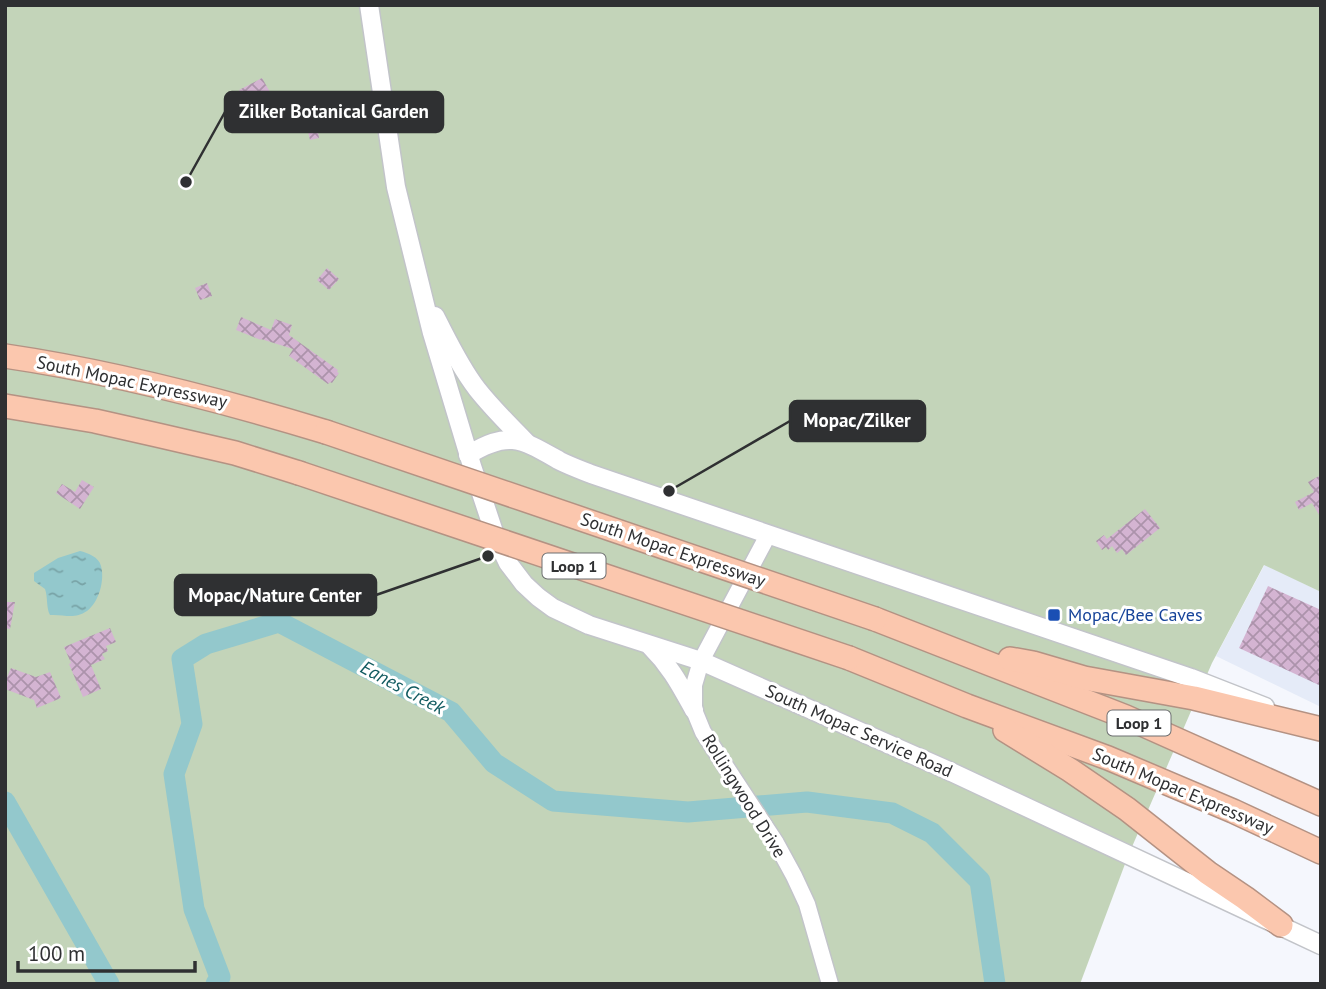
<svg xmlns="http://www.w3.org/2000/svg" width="1326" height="989" viewBox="0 0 1326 989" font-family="'PT Sans',sans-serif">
<defs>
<pattern id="water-ripples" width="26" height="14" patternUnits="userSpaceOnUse" patternTransform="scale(1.75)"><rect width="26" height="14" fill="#93c8cc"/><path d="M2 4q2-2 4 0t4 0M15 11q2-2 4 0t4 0" fill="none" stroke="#78a3a6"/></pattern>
<pattern id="building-cross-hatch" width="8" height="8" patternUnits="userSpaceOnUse" patternTransform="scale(1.75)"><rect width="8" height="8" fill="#d4b4d2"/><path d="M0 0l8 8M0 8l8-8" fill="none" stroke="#ac93ab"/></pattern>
</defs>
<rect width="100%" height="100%" fill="#f5f7fd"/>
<polygon fill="#e5ebf8" points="1265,564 1321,592 1321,707 1216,656"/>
<polygon fill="#c3d4b9" points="5,5 1321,5 1321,592 1264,565 1212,663 1128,856 1080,984 5,984"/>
<path fill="url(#water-ripples)" d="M80,551C88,553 99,557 101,566C105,580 99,602 87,611C74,620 64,614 50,615C46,608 48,597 45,589L34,581V573L58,558Z"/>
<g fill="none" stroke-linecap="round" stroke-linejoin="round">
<g stroke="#93c8cc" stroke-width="21">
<polyline points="5,802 109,984"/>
<polyline points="216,984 220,977 194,909 174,774 192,724 182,659 206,644 279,622 451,712 494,763 553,801 688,812 807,802 892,813 932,833 980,881 995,984"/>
</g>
</g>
<g fill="url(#building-cross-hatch)">
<polygon points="262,78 270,92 246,104 239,90"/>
<polygon points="316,121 319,138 310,140 306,123"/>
<polygon points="327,268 339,279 329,290 317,280"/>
<polygon points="207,283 212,296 200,300 195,288"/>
<polygon points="241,317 271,330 275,319 292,325 289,335 338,370 337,372 339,373 332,383 330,382 328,384 289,356 293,349 261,339 261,340 236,330"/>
<polygon points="1321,475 1321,518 1312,503 1299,510 1295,502 1314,492 1308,482"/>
<polygon points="82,480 94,487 80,509 56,493 62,484 75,492"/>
<polygon points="1145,509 1160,528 1126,555 1122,549 1117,553 1112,546 1108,550 1106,547 1102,550 1096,541 1104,535 1107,539"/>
<polygon points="1268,586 1321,610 1321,686 1239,648"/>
<polygon points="5,602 15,602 10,629 5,628"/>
<polygon points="110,628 116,642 106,646 108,651 102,654 105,659 91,665 101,689 83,697 69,664 71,663 64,647"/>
<polygon points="11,668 36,677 50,672 61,698 37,708 34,700 5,689 5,682"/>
</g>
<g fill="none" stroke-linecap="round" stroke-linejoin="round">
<g stroke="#c2c4c9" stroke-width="19">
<polyline id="tertiary" points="768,535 701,661 694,685 694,710 703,732 776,843 794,876 807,904 830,984"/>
</g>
<g stroke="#c2c4c9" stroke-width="21">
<g id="secondary">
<polyline points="369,5 396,187 432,333 472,466 496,538 508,563 524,584 538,597 553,608 589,625 701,661 947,770 1321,945"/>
<path d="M435,316C448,341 460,367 477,389C492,408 510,426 527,443"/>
<path d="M468,455C509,430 521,439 560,461C570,466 581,470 591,474L1191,678L1265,707"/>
<path d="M650,646C671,667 680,685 694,710"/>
</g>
</g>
<g stroke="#b49283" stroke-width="26">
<g id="motorway">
<path d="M5,356C114,372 221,400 326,432"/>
<polyline points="5,406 95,421 157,435 235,453 299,473"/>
<polyline points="875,619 1126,717 1321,804"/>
<polyline points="849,658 967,706 1108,758 1233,811 1321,852"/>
<polyline points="1010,659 1033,663 1084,678 1194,698 1321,729"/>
<polyline points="1005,730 1070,770 1127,809 1208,873 1245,898 1281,925"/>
</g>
</g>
<use href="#tertiary" stroke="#fff" stroke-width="16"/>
<use href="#secondary" stroke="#fff" stroke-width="18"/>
<use href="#motorway" stroke="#fbc7ae" stroke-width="23"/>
<g stroke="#b49283" stroke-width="26" stroke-linecap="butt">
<g id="motorway-bridge">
<polyline points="326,432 875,619"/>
<polyline points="299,473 849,658"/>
</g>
</g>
<use href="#motorway-bridge" stroke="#fbc7ae" stroke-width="23"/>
</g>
<rect fill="#1a4fb4" stroke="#fff" stroke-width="2.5" x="1047" y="608" width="14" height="14" rx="3.5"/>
<g text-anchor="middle" stroke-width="6" stroke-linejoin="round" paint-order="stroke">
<g fill="#fff" stroke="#6d6e70" stroke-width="2">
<rect x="542.5" y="553.5" width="63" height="25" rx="5"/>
<rect x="1107.5" y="710.5" width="63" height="25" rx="5"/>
</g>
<g font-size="16" font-weight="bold" fill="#2f3032">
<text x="574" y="572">Loop 1</text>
<text x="1139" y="729">Loop 1</text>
</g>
<g font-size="18" fill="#2f3032" stroke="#fff">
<text transform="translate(132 382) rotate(12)" y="6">South Mopac Expressway</text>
<text transform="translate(673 550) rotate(19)" y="6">South Mopac Expressway</text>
<text transform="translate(859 731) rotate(24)" y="6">South Mopac Service Road</text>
<text transform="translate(1183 791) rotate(23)" y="6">South Mopac Expressway</text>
<text transform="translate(744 796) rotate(58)" y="6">Rollingwood Drive</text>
</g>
<g font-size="18" fill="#164399" stroke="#fff" text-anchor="start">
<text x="1068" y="621">Mopac/Bee Caves</text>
</g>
<g font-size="19" font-style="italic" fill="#125b60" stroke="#fff">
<text transform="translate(403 687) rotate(28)" y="7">Eanes Creek</text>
</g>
</g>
<path fill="none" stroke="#2f3032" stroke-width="2.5" d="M186 182L225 112M669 491L790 421M488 556L376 595"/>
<g fill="#2f3032" stroke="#fff" stroke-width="2.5">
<circle cx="186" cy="182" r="7"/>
<circle cx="669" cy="491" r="7"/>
<circle cx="488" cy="556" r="7"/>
</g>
<g fill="#2f3032" stroke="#2f3032" stroke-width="2.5">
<rect x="225" y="92" width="218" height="40" rx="7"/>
<rect x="790" y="401" width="135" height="40" rx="7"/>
<rect x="175" y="575" width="201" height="40" rx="7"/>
</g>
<g font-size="19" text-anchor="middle" font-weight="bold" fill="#fff">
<text x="334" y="118">Zilker Botanical Garden</text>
<text x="857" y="427">Mopac/Zilker</text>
<text x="275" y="602">Mopac/Nature Center</text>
</g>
<rect width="1326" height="989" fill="none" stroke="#2f3032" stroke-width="14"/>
<path d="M18 961v10h177v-10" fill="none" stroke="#2f3032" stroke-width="3.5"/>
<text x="28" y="961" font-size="21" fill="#2f3032" stroke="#ffffff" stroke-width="5" paint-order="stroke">100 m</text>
</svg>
